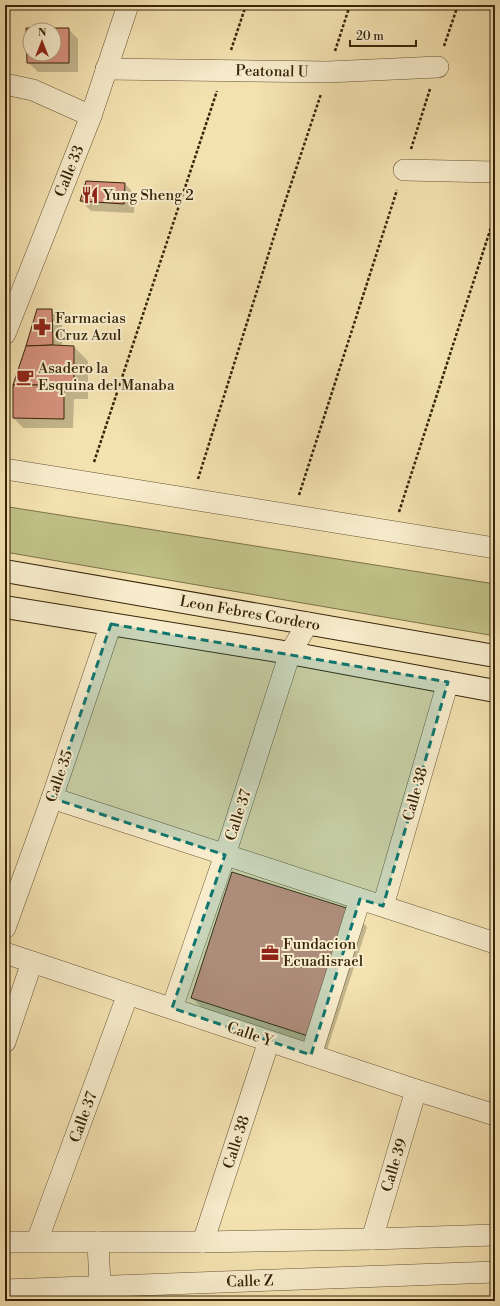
<svg xmlns="http://www.w3.org/2000/svg" width="500" height="1306" viewBox="0 0 500 1306" font-family="'Libre Bodoni',serif">
<rect width="100%" height="100%" fill="#f3e1b0"/>
<filter id="stains"><feTurbulence type="fractalNoise" baseFrequency=".005" numOctaves="4"/><feColorMatrix values="0 0 0 0 .2 0 0 0 0 .09 0 0 0 0 .02 0 0 0 .5 -.17"/></filter>
<radialGradient id="worn" r=".72"><stop offset=".6" stop-color="#630" stop-opacity="0"/><stop offset="1" stop-color="#630" stop-opacity=".3"/></radialGradient>
<polygon fill="#c0c187" stroke="#7c7348" points="9,507 495,584 495,636 5,552 5,522"/>
<g fill="#0003" fill-rule="evenodd">
<path d="M27,29H68L78,39V72H38L28,62ZM30,30H54V54H30Z"/>
<polygon points="87,182 125,184 135,194 134,213 91,211 81,201"/>
<polygon points="52,310 62,320 62,347 74,347 88,361 88,399 74,399 73,428 23,428 14,418"/>
<polygon points="349,909 367,927 326,1053 209,1015 192,998"/>
</g>
<g fill="#d5917d" stroke="#37250a" fill-rule="evenodd">
<path d="M26,28H69V63H27ZM30,30H54V54H30Z"/>
<polygon points="86,181 125,183 124,204 80,201"/>
<polygon points="37,309 52,309 53,345 26,346"/>
<polygon points="53,345 74,346 74,385 13,385 26,346"/>
<polygon points="13,385 64,385 64,419 13,418"/>
<polygon points="232,872 350,909 308,1036 191,998"/>
</g>
<g fill="none" stroke-linecap="round" stroke-linejoin="round">
<g stroke="#665434" stroke-width="22">
<g id="street">
<polyline points="106,69 328,72 438,67"/>
<polyline points="5,84 33,90 91,116"/>
<polyline points="404,170 495,172"/>
<polyline points="5,334 91,116 128,5"/>
<polyline points="5,469 495,548"/>
<polyline points="52,798 495,943"/>
<polyline points="383,906 448,682"/>
<polyline points="5,928 52,798 111,624"/>
<polyline points="5,953 416,1090 495,1115"/>
<polyline points="172,1008 225,855 290,653 308,623"/>
<polyline points="5,1042 32,962"/>
<polyline points="311,1055 360,899"/>
<polyline points="372,1239 416,1090"/>
<polyline points="37,1241 128,994"/>
<polyline points="5,1242 203,1242 372,1239 495,1235"/>
<polyline points="98,1242 100,1286 99,1301"/>
<polyline points="203,1242 269,1041"/>
<polyline points="5,1290 495,1272"/>
</g>
</g>
<g stroke="#37250a" stroke-width="24">
<g id="secondary">
<polyline points="5,571 495,656"/>
<polyline points="5,607 290,653 495,691"/>
</g>
</g>
<g stroke="#37250a" stroke-width="2.5" stroke-dasharray="3 2" stroke-linecap="butt">
<polyline points="444,46 458,5"/>
<polyline points="231,50 246,5"/>
<polyline points="335,51 350,5"/>
<polyline points="411,149 430,89"/>
<polyline points="94,462 217,91"/>
<polyline points="198,479 282,211 321,94"/>
<polyline points="299,495 397,190"/>
<polyline points="399,512 495,215"/>
</g>
<use href="#street" stroke="#f7eccc" stroke-width="21"/>
<use href="#secondary" stroke="#f7eccc" stroke-width="22"/>
</g>
<path fill="#0f766e" fill-opacity="0.2" stroke="#0f766e" stroke-width="3" stroke-dasharray="8 5" stroke-linejoin="round" d="M111,624L448,682L383,906L360,899L311,1055L172,1008L225,855L52,798Z"/>
<defs>
<g id="restaurant-bare" transform="scale(1.38)"><path d="M-5-6h1v4h1v-4h1v4h1v-4h1v5L-1.5 .5V6h-2V.5L-5-1ZM5-6V6H3V1.5H1.5Q1.5-4 5-6Z" fill="#8f2418" stroke="#f7eccc" stroke-width="2.5" paint-order="stroke"/></g>
<g id="pharmacy-bare" transform="scale(1.38)"><path d="M-2-6h4v4h4v4h-4v4h-4v-4h-4v-4h4Z" fill="#8f2418" stroke="#f7eccc" stroke-width="2.5" paint-order="stroke"/></g>
<g id="cafe-bare" transform="scale(1.38)"><path d="M-5.5-4.5H6V0H3Q3 3.5 0 3.5H-2.5Q-5.5 3.5-5.5 0ZM3-3.2v2h1.7v-2ZM-6 4.5H4V6H-6Z" fill="#8f2418" stroke="#f7eccc" stroke-width="2.5" paint-order="stroke"/></g>
<g id="office-bare" transform="scale(1.38)"><path d="M-6-3h4V-5.5h4V-3h4V5H-6ZM-1-4.5V-3h2v-1.5ZM-6 0V1H6V0Z" fill="#8f2418" stroke="#f7eccc" stroke-width="2.5" paint-order="stroke"/></g>
</defs>
<g fill-rule="evenodd">
<use href="#restaurant-bare" x="90" y="195"/>
<use href="#pharmacy-bare" x="42" y="327"/>
<use href="#cafe-bare" x="25" y="377"/>
<use href="#office-bare" x="270" y="953"/>
</g>
<g text-anchor="middle" stroke-width="4" stroke-linejoin="round" paint-order="stroke">
<g font-size="15" fill="#37250a" stroke="#f7eccc">
<text transform="translate(272 71) rotate(1)" y="5">Peatonal U</text>
<text transform="translate(69 171) rotate(-68)" y="5">Calle 33</text>
<text transform="translate(250 613) rotate(10)" y="5">Leon Febres Cordero</text>
<text transform="translate(59 776) rotate(-71)" y="5">Calle 35</text>
<text transform="translate(415 794) rotate(-74)" y="5">Calle 38</text>
<text transform="translate(238 815) rotate(-72)" y="5">Calle 37</text>
<text transform="translate(250 1034) rotate(19)" y="5">Calle Y</text>
<text transform="translate(83 1117) rotate(-70)" y="5">Calle 37</text>
<text transform="translate(236 1142) rotate(-72)" y="5">Calle 38</text>
<text transform="translate(394 1165) rotate(-73)" y="5">Calle 39</text>
<text transform="translate(250 1281) rotate(-2)" y="5">Calle Z</text>
</g>
<g font-size="15" fill="#37250a" stroke="#f7eccc" text-anchor="start">
<text x="103" y="200">Yung Sheng 2</text>
<text x="55" y="323">Farmacias<tspan x="55" dy="17">Cruz Azul</tspan></text>
<text x="38" y="373">Asadero la<tspan x="38" dy="17">Esquina del Manaba</tspan></text>
<text x="283" y="949">Fundacion<tspan x="283" dy="17">Ecuadisrael</tspan></text>
</g>
</g>
<rect width="500" height="1306" fill="none" stroke="#f3e1b0" stroke-width="20"/>
<rect x="6" y="6" width="488" height="1294" fill="none" stroke="#37250a" stroke-width="2"/>
<rect x="10" y="10" width="480" height="1286" fill="none" stroke="#37250a"/>
<g transform="translate(42 42)"><circle r="19" fill="#f7eccc" stroke="#aa9c7e"/>
<path d="M0-3L7 15L0 10L-7 15Z" fill="#8f2418"/>
<text y="-6" font-size="11" font-weight="bold" text-anchor="middle" fill="#37250a">N</text>
</g>
<path d="M350 40v6h66v-6" fill="none" stroke="#37250a" stroke-width="2"/>
<text x="356" y="40" font-size="12" fill="#37250a" stroke="#f7eccc" stroke-width="3" paint-order="stroke">20 m</text>
<rect width="100%" height="100%" filter="url(#stains)"/>
<rect width="100%" height="100%" fill="url(#worn)"/>
</svg>
